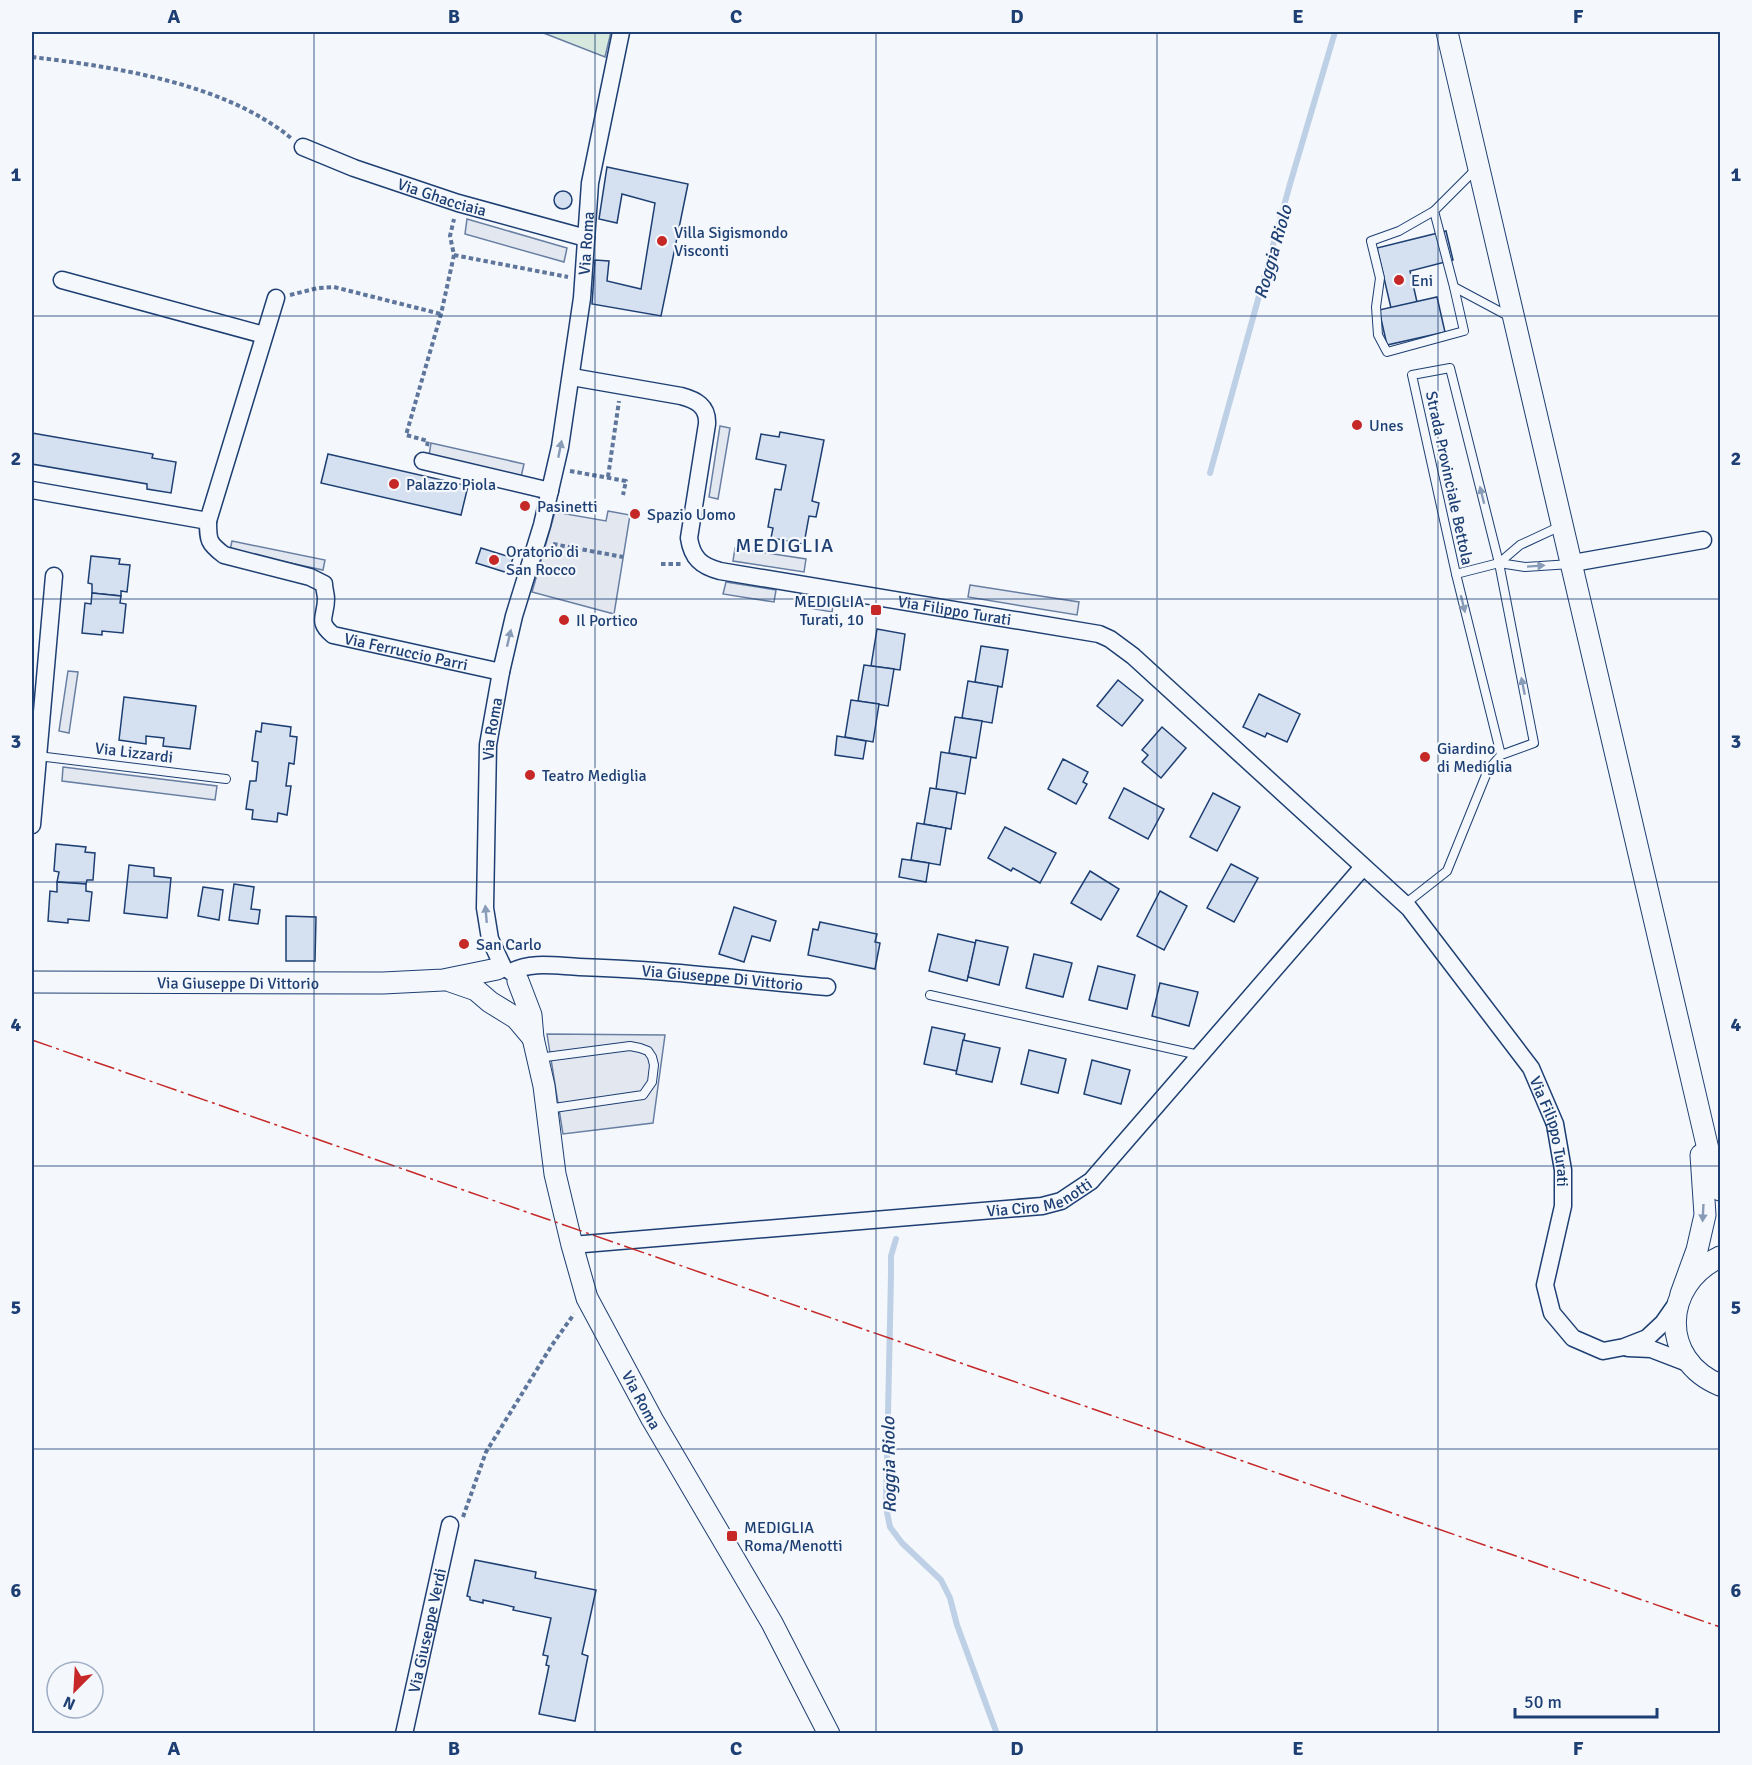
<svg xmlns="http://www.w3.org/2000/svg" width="1752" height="1765" viewBox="0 0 1752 1765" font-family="Signika,sans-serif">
<rect width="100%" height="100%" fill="#f4f7fb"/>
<polygon fill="#d7e8df" stroke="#687fa3" stroke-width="1.5" points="541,32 611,32 605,57"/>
<g fill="#e3e8f0" stroke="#687fa3" stroke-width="1.5">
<polygon points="467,219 567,248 564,262 465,234"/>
<polygon points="720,426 730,428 718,499 709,497"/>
<polygon points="431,443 524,464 521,477 429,456"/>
<polygon points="608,511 630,515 614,614 532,592 555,512 606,521"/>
<polygon points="232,541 325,560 323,570 230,550"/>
<polygon points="735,548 806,559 804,572 733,561"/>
<polygon points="726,582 776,590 774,602 723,594"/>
<polygon points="970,585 1079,602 1077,615 968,597"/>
<polygon points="799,594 834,600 832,612 797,606"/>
<polygon points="68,671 78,672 69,733 59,731"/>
<polygon points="63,767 217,786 215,800 62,781"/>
<polygon points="547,1034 665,1035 653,1123 563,1134"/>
</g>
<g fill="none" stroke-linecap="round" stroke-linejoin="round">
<g stroke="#bed0e5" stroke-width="6">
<polyline points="1210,473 1290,184 1335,32"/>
<polyline points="896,1239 891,1256 891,1275 886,1507 890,1527 902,1543 941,1580 950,1598 957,1625 997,1734"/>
</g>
</g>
<g fill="#d5e0f0" stroke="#1d3f73" stroke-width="1.5">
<polygon points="607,167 688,184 661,316 592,304 595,260 609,261 607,281 641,289 655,203 622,194 617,223 599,219"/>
<circle cx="563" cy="200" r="9"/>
<polygon points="1446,231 1453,260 1410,271 1417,302 1391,308 1377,248"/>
<polygon points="1437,297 1445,332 1387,345 1379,310"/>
<polygon points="780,432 824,440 812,501 819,503 816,517 809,516 804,544 771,538 773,528 768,527 775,489 781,490 786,465 756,459 761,434 779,437"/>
<polygon points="32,433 153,454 152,458 176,462 171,493 147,489 147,484 32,464"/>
<polygon points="328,454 468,486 461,515 321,483"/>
<polygon points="481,548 513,558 508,573 476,563"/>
<polygon points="91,556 120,559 119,564 130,565 127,592 121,591 121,596 92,593 92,584 88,583"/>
<polygon points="92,593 121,596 120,603 126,604 123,633 102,631 102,635 82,633 85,603 91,604"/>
<polygon points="877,629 905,634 900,670 871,666"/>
<polygon points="981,646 1008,650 1002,687 975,682"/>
<polygon points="864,665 894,669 888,706 858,701"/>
<polygon points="1118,680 1143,700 1122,726 1097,706"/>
<polygon points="968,681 998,686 992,723 962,718"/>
<polygon points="1259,694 1300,714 1287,742 1267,733 1265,737 1243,727"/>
<polygon points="124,697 196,706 190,749 163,746 164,738 146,736 146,744 119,740"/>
<polygon points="851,700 879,704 873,742 845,737"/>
<polygon points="955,717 982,721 976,758 949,753"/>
<polygon points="262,723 291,727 290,736 297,737 294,764 289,763 286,786 291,786 287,815 278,813 277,822 252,819 253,810 246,809 250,781 256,781 258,762 252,761 256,731 261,732"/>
<polygon points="1162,727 1186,748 1161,778 1142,762 1148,755 1142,750"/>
<polygon points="837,736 866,741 863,759 835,755"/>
<polygon points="941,752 971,757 965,794 936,789"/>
<polygon points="1063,759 1088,772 1083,782 1087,784 1076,804 1048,789"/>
<polygon points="930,788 957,792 951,829 924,824"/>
<polygon points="1124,788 1164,809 1148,839 1109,818"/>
<polygon points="1213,793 1240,807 1217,851 1190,837"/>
<polygon points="917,823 946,828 940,865 911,860"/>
<polygon points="1005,827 1056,853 1040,883 1013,868 1011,871 988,858"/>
<polygon points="56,844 86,847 85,852 95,853 93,880 87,880 86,884 57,882 59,872 54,871"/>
<polygon points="902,859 929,863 926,882 899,877"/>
<polygon points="1231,864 1258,878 1234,922 1207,908"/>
<polygon points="129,865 154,868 154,876 171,878 167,918 124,913"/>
<polygon points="1090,871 1119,889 1101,920 1071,903"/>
<polygon points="57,882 86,884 86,891 92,892 89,921 68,919 68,923 48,921 50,891 57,892"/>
<polygon points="234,884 254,887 251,909 260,910 258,924 229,920"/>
<polygon points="203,887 223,890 219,920 198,916"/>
<polygon points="1160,891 1187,906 1164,950 1137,936"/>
<polygon points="734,907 776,921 770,941 752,936 744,962 719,954"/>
<polygon points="286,916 316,917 315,961 286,961"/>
<polygon points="820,922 877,934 875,942 880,943 875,969 808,955 813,929 818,930"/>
<polygon points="938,934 976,943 967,981 929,971"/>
<polygon points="976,940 1008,947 999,985 968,977"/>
<polygon points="1034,954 1072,963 1063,997 1026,988"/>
<polygon points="1098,966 1135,975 1127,1009 1089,1000"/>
<polygon points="1160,983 1198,992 1189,1026 1152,1016"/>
<polygon points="932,1027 965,1034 957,1071 924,1064"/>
<polygon points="963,1040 1000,1048 992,1082 956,1074"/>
<polygon points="1029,1050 1066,1059 1058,1093 1021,1084"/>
<polygon points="1092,1060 1130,1070 1121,1104 1084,1094"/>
<polygon points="475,1560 536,1572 535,1578 596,1590 582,1654 588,1656 575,1721 539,1714 549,1666 546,1665 548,1656 543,1655 551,1618 513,1610 514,1607 483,1600 483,1603 470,1600 470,1597 467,1596"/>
</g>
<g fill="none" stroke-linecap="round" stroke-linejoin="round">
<g stroke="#1d3f73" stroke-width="10">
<g id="service">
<polyline points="1477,168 1434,211 1454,287 1512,318"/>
<polyline points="1434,211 1399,231 1371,241 1380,278 1376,307 1378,335 1387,352 1464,331 1454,287"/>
<polyline points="1499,563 1520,545 1563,525"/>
<polyline points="1456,574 1499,563 1525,567 1571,564"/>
<polyline points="38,756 226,779"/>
<polyline points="1405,904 1447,871 1488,770 1501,755 1534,743 1499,563 1450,368 1412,375 1456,574 1501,755"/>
<polyline points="930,995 1199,1055"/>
<polyline points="538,1058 630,1046 640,1048 648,1051 652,1057 654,1065 652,1082 643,1095 547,1109"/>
</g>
</g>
<g stroke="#1d3f73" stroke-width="19">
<g id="minor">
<path id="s1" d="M303,147L354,168L458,203L586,238"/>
<polyline points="62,280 264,335"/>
<path id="s2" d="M572,377L681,396C696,400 708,406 707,424L689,538C692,558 701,566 720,571L1099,634L1110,639L1133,656L1409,908L1531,1068L1555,1124L1563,1170V1206L1545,1285L1552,1313L1573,1338L1603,1351L1624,1347L1647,1338L1663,1323L1677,1303"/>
<polyline points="423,461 550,491"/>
<path id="s3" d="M32,490L208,521C208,540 208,543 224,555L310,577L324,584C324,589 326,594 326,599C326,617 316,621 333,635L501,672"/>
<polyline points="208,521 276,298"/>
<polyline points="1573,563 1703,540"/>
<polyline points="32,825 54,576"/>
<path id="s4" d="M504,969L490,939L485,908L488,745L501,672L514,616L542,525L560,447L582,298L590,183L621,32"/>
<path id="s5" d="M511,972C531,961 556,966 579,967C661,969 744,980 827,987"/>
<path id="s6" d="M572,1245L1042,1206L1061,1201L1091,1181L1363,867"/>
<polyline points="1628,1348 1651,1349 1690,1364"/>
<path id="s7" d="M404,1734L450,1525"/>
</g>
</g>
<g stroke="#1d3f73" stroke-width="23">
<g id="tertiary">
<polyline points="1447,32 1711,1162 1720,1190"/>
<polyline points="450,981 476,990 490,1002 516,1018 533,1038"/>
<path id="s8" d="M518,981L531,1015L533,1038L544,1086L555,1174L572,1245L587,1298L652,1419L772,1623L829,1734"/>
<path id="s9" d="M32,982L383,983L443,980L497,969"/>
<path d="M1720,1257C1662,1284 1659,1360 1720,1385"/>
<polyline points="1681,1294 1697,1250 1705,1215 1701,1155"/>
</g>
</g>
<g stroke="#5e769c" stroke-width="4" stroke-dasharray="4.5 3" stroke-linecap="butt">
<path d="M32,57C115,67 224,83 291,138"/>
<polyline points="454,255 568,277"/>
<polyline points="290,295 318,288 334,287 441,314"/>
<polyline points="427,446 428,441 406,435 441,314 454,255 450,236 454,219"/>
<polyline points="570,471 626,481 623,495"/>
<polyline points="608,477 619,401"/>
<polyline points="553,544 623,557"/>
<polyline points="661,564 682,564"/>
<polyline points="463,1517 486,1452 552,1345 574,1314"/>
</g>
<use href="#service" stroke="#f4f7fb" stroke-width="8"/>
<use href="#minor" stroke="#f4f7fb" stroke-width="16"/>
<use href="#tertiary" stroke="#f4f7fb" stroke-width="21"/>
<polyline stroke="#c62828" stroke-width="1.5" stroke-dasharray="21 4.5 3 4.5" stroke-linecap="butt" points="32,1040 1720,1627"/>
</g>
<defs><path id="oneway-solid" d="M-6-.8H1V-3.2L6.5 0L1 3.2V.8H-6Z" transform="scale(1.5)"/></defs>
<g fill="#889bb7">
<use href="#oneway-solid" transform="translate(560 449) rotate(-79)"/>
<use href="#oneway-solid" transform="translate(1482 495) rotate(-104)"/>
<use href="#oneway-solid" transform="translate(1536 566) rotate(-4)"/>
<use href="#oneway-solid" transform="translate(1463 604) rotate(76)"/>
<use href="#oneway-solid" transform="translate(509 638) rotate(-77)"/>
<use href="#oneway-solid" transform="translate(1523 686) rotate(-101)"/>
<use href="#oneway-solid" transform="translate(486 914) rotate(-95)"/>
<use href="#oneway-solid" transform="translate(1703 1213) rotate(93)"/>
</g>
<path fill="none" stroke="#1d3f73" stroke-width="1.5" stroke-opacity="0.55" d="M314,32V1734M595,32V1734M876,32V1734M1157,32V1734M1438,32V1734M32,316H1720M32,599H1720M32,882H1720M32,1166H1720M32,1449H1720"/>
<g fill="#c62828" stroke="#f4f7fb" stroke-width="2">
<circle cx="662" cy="241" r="6"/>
<circle cx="1399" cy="280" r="6"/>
<circle cx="1357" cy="425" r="6"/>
<circle cx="394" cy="484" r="6"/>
<circle cx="525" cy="506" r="6"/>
<circle cx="635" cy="514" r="6"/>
<circle cx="494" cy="560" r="6"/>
<rect x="870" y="604" width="12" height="12" rx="3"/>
<circle cx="564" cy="620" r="6"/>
<circle cx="1425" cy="757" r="6"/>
<circle cx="530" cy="775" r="6"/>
<circle cx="464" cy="944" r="6"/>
<rect x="726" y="1530" width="12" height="12" rx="3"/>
</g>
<g text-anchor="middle" stroke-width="4.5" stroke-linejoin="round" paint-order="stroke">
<g font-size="16" fill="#1d3f73" stroke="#f4f7fb">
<text dy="6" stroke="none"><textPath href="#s1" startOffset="148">Via Ghacciaia</textPath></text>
<text dy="6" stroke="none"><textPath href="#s4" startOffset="740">Via Roma</textPath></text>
<text transform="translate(1450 478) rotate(78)" y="6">Strada Provinciale Bettola</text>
<text dy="6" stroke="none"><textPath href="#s2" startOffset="555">Via Filippo Turati</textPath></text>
<text dy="6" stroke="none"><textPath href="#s3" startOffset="453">Via Ferruccio Parri</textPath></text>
<text dy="6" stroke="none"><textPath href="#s4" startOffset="244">Via Roma</textPath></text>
<text transform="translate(134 752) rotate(7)" y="6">Via Lizzardi</text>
<text dy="6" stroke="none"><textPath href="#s5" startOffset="213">Via Giuseppe Di Vittorio</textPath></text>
<text dy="6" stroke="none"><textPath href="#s9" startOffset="206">Via Giuseppe Di Vittorio</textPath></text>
<text dy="6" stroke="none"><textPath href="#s2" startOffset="1384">Via Filippo Turati</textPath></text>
<text dy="6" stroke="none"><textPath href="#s6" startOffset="471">Via Ciro Menotti</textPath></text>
<text dy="6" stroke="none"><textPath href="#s8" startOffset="441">Via Roma</textPath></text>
<text dy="6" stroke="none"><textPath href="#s7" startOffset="106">Via Giuseppe Verdi</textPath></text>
</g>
<g font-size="16" fill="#1d3f73" stroke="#f4f7fb" text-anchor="start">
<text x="674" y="238">Villa Sigismondo<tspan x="674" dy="18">Visconti</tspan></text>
<text x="1411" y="286">Eni</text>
<text x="1369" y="431">Unes</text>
<text x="406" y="490">Palazzo Piola</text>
<text x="537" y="512">Pasinetti</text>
<text x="647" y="520">Spazio Uomo</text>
<text x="506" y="557">Oratorio di<tspan x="506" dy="18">San Rocco</tspan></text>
<text x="864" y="607" text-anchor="end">MEDIGLIA<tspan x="864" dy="18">Turati, 10</tspan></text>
<text x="576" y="626">Il Portico</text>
<text x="1437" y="754">Giardino<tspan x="1437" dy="18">di Mediglia</tspan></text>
<text x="542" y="781">Teatro Mediglia</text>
<text x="476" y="950">San Carlo</text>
<text x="744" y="1533">MEDIGLIA<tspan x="744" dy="18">Roma/Menotti</tspan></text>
</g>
<g font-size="18" font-style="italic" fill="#1d3f73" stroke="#f4f7fb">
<text transform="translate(1273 252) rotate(-74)" y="6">Roggia Riolo</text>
<text transform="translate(889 1465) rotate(-91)" y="6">Roggia Riolo</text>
</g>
<g font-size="20" letter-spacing="1.5" fill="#1d3f73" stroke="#f4f7fb">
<text x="785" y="552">MEDIGLIA</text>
</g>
</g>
<rect width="1752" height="1765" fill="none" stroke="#f4f7fb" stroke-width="66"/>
<g transform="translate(75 1690) rotate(204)"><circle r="28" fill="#f4f7fb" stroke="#9eadc5" stroke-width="1.5"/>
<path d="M0-4.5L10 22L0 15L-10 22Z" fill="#c62828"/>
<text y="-9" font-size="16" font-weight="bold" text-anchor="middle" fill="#1d3f73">N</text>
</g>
<path d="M1515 1708v9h142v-9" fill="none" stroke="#1d3f73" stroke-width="3"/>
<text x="1524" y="1708" font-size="18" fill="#1d3f73" stroke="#f4f7fb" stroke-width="4.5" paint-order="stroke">50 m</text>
<rect x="33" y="33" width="1686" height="1699" fill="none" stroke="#1d3f73" stroke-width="2"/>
<g font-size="20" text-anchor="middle" font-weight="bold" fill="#1d3f73">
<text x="174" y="23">A</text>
<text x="454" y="23">B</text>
<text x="736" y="23">C</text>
<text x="1017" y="23">D</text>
<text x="1298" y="23">E</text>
<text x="1578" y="23">F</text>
<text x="16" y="181">1</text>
<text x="1736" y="181">1</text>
<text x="16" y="465">2</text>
<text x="1736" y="465">2</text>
<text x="16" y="748">3</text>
<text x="1736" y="748">3</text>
<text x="16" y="1031">4</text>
<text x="1736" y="1031">4</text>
<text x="16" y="1314">5</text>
<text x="1736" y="1314">5</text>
<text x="16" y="1597">6</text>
<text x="1736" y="1597">6</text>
<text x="174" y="1755">A</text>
<text x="454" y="1755">B</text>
<text x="736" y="1755">C</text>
<text x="1017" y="1755">D</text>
<text x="1298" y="1755">E</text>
<text x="1578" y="1755">F</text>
</g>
</svg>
